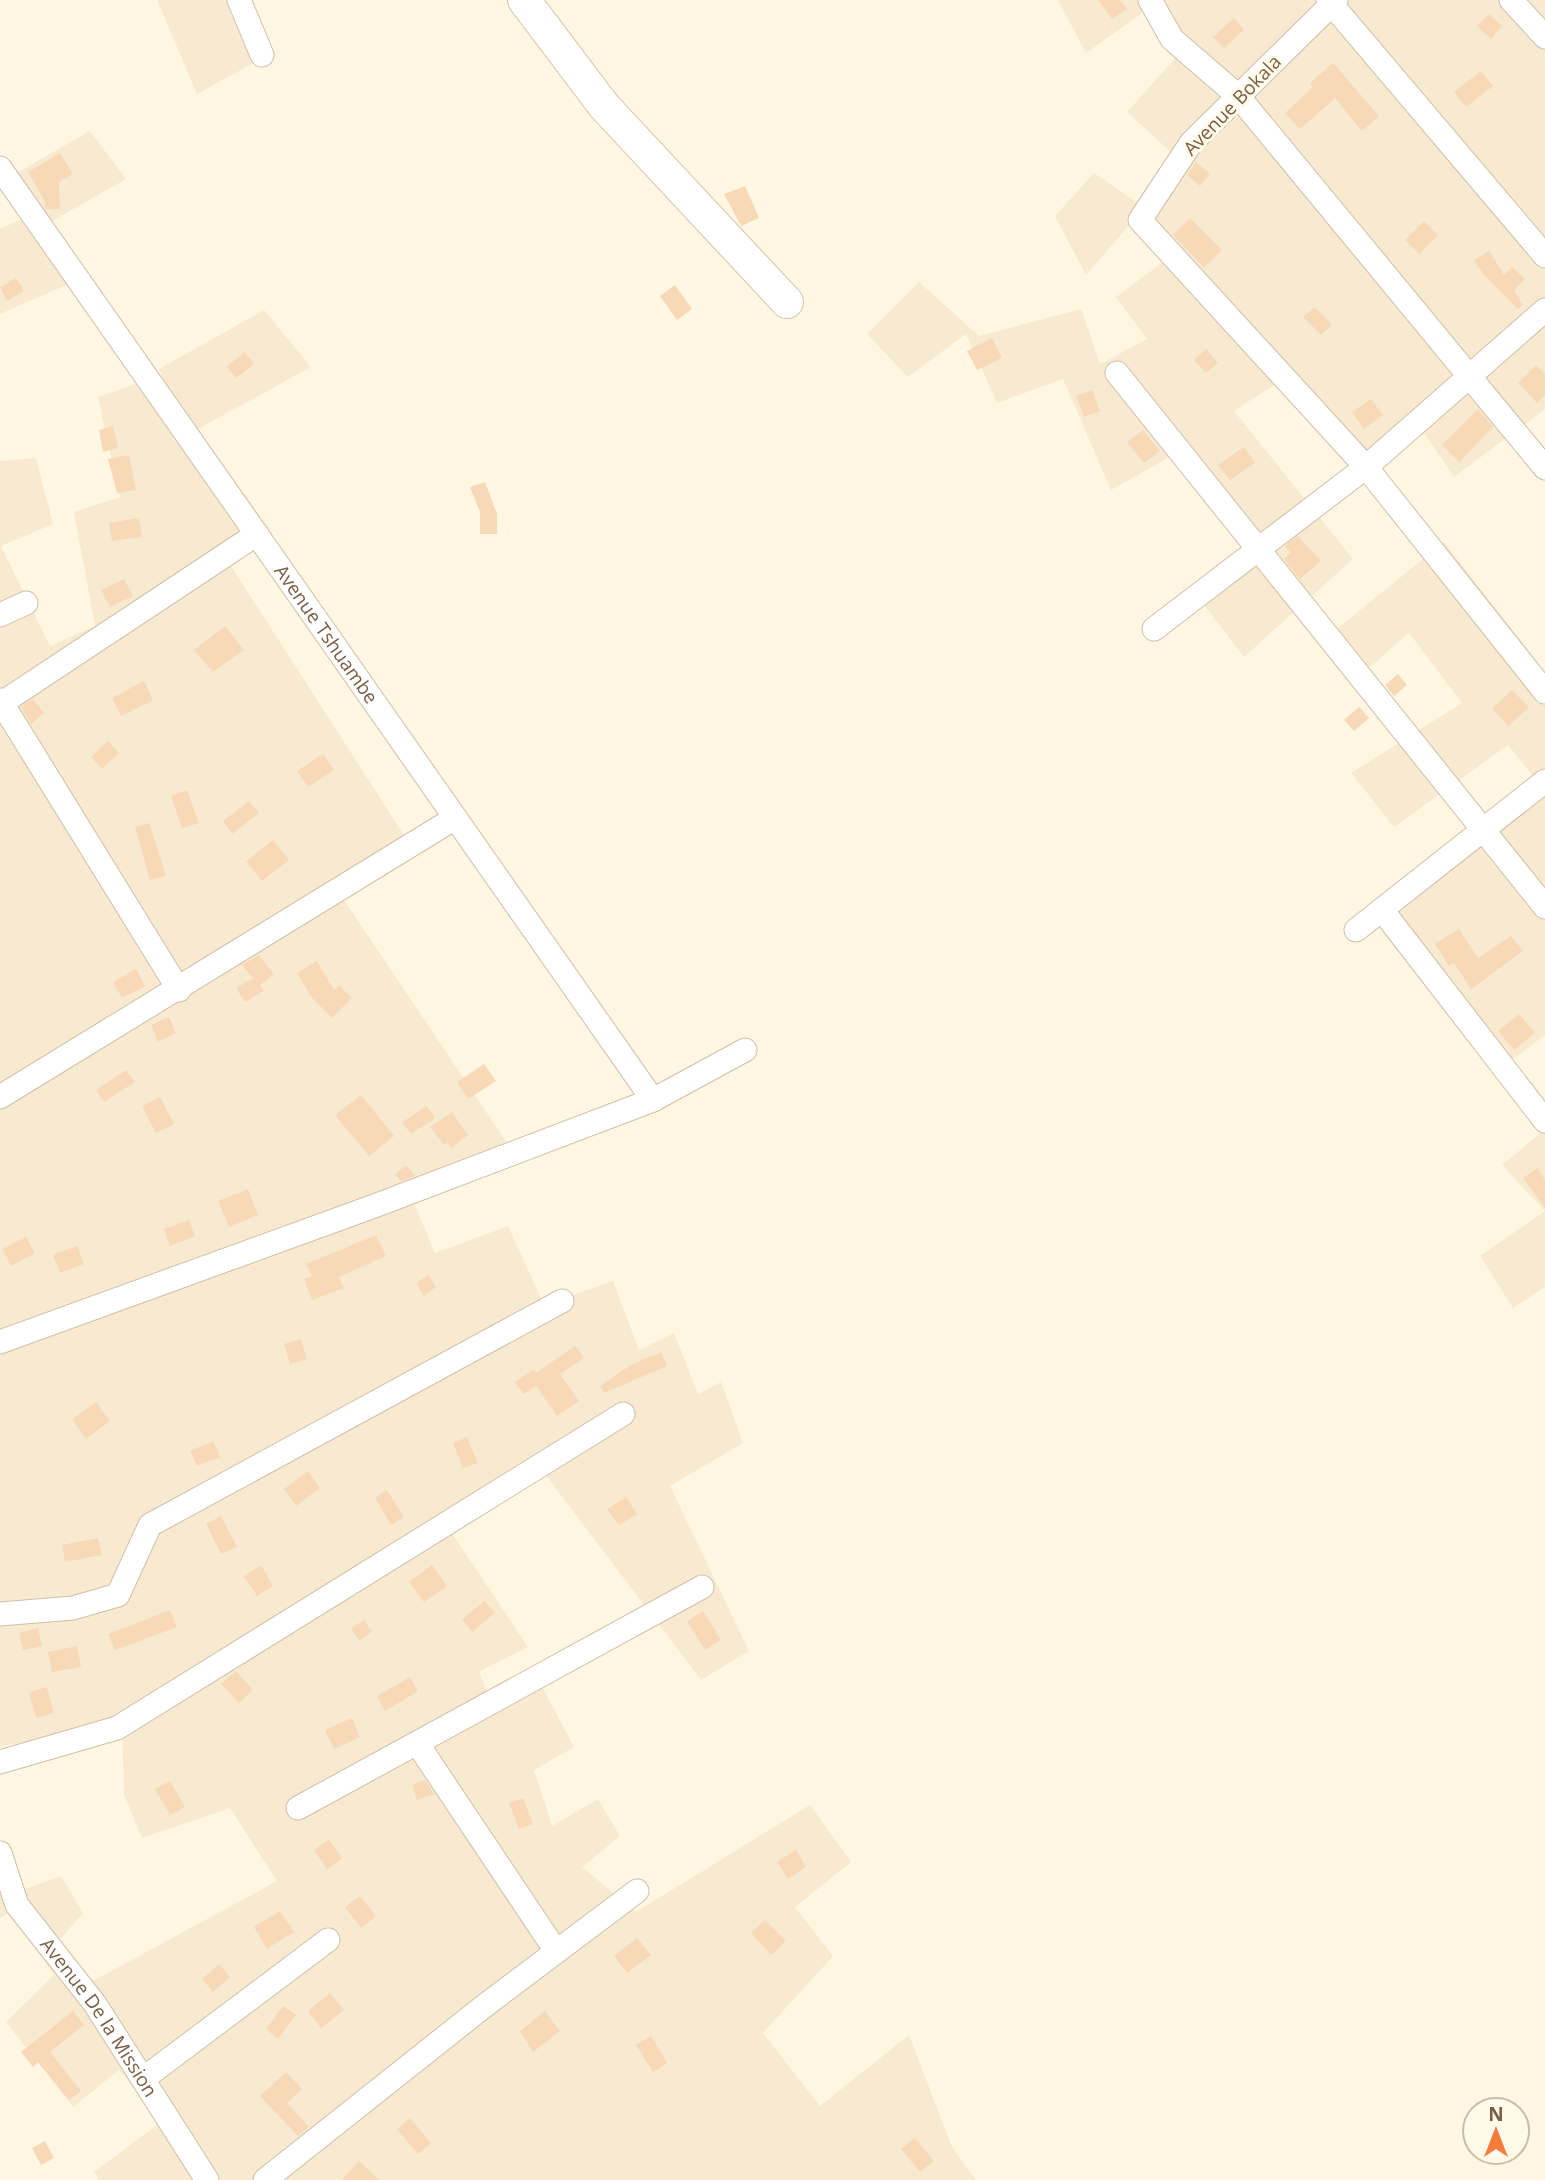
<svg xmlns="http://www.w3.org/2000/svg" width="1545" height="2180" viewBox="0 0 1545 2180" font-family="'Open Sans',sans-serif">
<rect width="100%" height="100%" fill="#fff7e2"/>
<g fill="#f7ead0">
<polygon points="157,0 249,0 272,53 197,94"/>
<polygon points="1058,0 1545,0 1545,409 1454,477 1414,418 1362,465 1282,380 1234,411 1353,559 1244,657 1197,596 1252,548 1177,453 1111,490 1063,379 997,403 966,334 908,377 867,334 919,282 979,336 1081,309 1100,364 1147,339 1116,297 1179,250 1139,214 1086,275 1055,216 1094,173 1151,212 1184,164 1127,112 1188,44 1154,5 1086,53"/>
<polygon points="90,131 126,179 47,224 87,276 0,314 0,229 35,213 15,174"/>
<polygon points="264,310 311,367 198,429 272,533 231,566 409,843 334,885 511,1149 413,1201 435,1253 508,1226 544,1305 613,1281 639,1350 674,1333 698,1394 721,1382 743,1443 670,1486 749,1651 701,1680 535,1461 443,1520 528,1647 479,1672 496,1713 543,1688 574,1747 534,1770 552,1826 598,1799 620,1836 582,1867 636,1912 810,1805 851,1862 795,1907 833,1956 763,2033 820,2106 909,2035 952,2147 976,2180 100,2180 94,2172 162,2121 119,2070 73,2107 6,2022 54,1975 11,1911 0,1918 0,1863 17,1892 61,1876 83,1913 55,1945 93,1981 277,1881 230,1808 142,1838 124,1795 122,1728 0,1746 0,461 36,458 53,524 1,546 50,646 95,626 74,512 120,497 98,397 162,375 159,369"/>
<polygon points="1444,542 1545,672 1545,1035 1503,1067 1382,904 1538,782 1508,745 1394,827 1351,773 1462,703 1409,633 1361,675 1333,632"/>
<polygon points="1545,1129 1545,1287 1513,1308 1480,1256 1545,1211 1502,1165"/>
</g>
<g fill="#f7d9b7">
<polygon points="1098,0 1120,0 1127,9 1112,19"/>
<polygon points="1489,14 1502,26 1491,39 1477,26"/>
<polygon points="1234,18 1244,30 1224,48 1213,37"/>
<polygon points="1333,63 1379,116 1362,131 1335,98 1300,129 1285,113 1313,87 1310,83"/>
<polygon points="1481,71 1493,86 1466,107 1454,92"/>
<polygon points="60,153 73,174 59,182 60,209 46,209 44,200 28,172"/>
<polygon points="1196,162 1210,174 1200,186 1187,175"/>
<polygon points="745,186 759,218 741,226 724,194"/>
<polygon points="1190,218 1222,250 1204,268 1173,235"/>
<polygon points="1424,221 1438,235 1419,254 1405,240"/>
<polygon points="1489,251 1504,275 1512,267 1525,279 1514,290 1523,305 1518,309 1484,275 1474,260"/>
<polygon points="16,278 24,291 7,301 0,287"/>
<polygon points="675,285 692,309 677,320 660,296"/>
<polygon points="1315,307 1332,325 1321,335 1303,317"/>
<polygon points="992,338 1002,358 977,370 967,351"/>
<polygon points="1206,349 1218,363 1206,373 1194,360"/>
<polygon points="245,352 254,364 236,378 227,366"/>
<polygon points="1536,365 1545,374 1545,395 1537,403 1518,383"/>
<polygon points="1092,390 1100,411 1084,417 1076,396"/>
<polygon points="1371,399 1383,415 1364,429 1352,412"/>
<polygon points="1478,409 1493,427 1459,462 1442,445"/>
<polygon points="113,426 118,448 103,452 99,430"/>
<polygon points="1143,430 1160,451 1144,463 1127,442"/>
<polygon points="1244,447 1255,463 1230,480 1218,465"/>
<polygon points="129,455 136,490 117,493 108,459"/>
<polygon points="485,482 497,514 497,534 480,534 480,512 470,487"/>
<polygon points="139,518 142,537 112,541 109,523"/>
<polygon points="1298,536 1321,561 1300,579 1284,559 1291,553 1285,546"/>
<polygon points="124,579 133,596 110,607 101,590"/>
<polygon points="225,626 244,650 213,672 194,650"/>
<polygon points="1398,674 1407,685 1394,696 1385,685"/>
<polygon points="144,681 153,700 121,716 112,698"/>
<polygon points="1512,690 1529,707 1509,726 1492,709"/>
<polygon points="33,699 44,713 31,724 21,707"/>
<polygon points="1359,707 1369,718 1354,731 1344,720"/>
<polygon points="108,741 119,753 102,769 91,757"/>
<polygon points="323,754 334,770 308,787 297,771"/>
<polygon points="187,790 199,823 182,828 171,796"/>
<polygon points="249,801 259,813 232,834 223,821"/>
<polygon points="149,823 166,876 150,880 135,827"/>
<polygon points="273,840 289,860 262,881 246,861"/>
<polygon points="1459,929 1478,958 1511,936 1523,951 1471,989 1454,963 1449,966 1435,944"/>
<polygon points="259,955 274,974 260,985 264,991 245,1002 236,988 253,978 242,965"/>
<polygon points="317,961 334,990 339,985 352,998 332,1018 312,998 297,973"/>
<polygon points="136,969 145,986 122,998 113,982"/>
<polygon points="1519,1014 1535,1033 1514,1050 1498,1031"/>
<polygon points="169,1017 176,1033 158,1042 151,1025"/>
<polygon points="484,1064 496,1081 468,1099 457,1082"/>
<polygon points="126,1070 135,1082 104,1102 96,1090"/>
<polygon points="361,1095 394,1136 369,1156 335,1115"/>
<polygon points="160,1097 174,1124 156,1133 142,1106"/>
<polygon points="427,1106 435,1118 411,1134 402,1122"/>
<polygon points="452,1112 468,1135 451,1148 447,1142 444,1145 430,1127"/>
<polygon points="406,1165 415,1176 401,1181 395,1174"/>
<polygon points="1537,1168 1545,1180 1545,1208 1523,1178"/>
<polygon points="248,1189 258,1215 229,1227 218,1201"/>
<polygon points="189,1220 195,1236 170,1246 164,1229"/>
<polygon points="376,1235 386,1256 339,1277 344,1288 312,1300 304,1279 312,1276 306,1264"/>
<polygon points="26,1237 35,1253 11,1266 2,1249"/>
<polygon points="77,1246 84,1264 60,1273 53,1255"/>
<polygon points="428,1275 436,1287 424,1296 416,1283"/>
<polygon points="301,1339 307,1359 290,1364 284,1344"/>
<polygon points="575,1346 584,1358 560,1374 579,1401 557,1416 536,1386 524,1394 515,1382 534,1369 536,1373"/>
<polygon points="661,1352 667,1366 604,1393 600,1386 631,1365"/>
<polygon points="96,1402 110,1421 86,1439 72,1419"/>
<polygon points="467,1437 478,1463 463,1468 453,1443"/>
<polygon points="213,1441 220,1457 197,1466 190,1451"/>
<polygon points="308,1471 320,1488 296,1506 284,1489"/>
<polygon points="387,1490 404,1517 391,1525 375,1498"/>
<polygon points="626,1497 637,1514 619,1525 607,1509"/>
<polygon points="221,1516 237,1547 221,1554 206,1524"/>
<polygon points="98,1538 102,1555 65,1562 62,1545"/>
<polygon points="261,1565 273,1586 257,1596 244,1576"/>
<polygon points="432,1565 447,1586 424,1602 409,1582"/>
<polygon points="485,1601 495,1613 472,1632 462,1619"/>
<polygon points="170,1610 177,1627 115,1650 108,1634"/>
<polygon points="703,1611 721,1640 705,1650 687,1621"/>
<polygon points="364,1620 372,1632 359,1641 351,1628"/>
<polygon points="38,1628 42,1646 23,1650 19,1633"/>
<polygon points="77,1646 81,1667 52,1672 48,1652"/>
<polygon points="236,1671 253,1690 239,1703 221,1684"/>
<polygon points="410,1677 418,1691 385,1711 377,1696"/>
<polygon points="47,1687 54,1713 36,1718 29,1692"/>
<polygon points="352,1718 360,1737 334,1749 325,1730"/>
<polygon points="425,1780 434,1794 417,1800 412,1785"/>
<polygon points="170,1781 185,1807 170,1815 155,1789"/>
<polygon points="523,1798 533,1824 519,1829 509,1803"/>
<polygon points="329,1839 342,1859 327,1869 314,1850"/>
<polygon points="796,1850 806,1867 788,1879 777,1862"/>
<polygon points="360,1896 376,1916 361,1928 345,1907"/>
<polygon points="280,1911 294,1932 267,1949 254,1927"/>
<polygon points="765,1920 786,1941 771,1955 751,1933"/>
<polygon points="637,1938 651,1955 627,1973 614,1956"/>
<polygon points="219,1964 230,1977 213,1992 202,1979"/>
<polygon points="330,1993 344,2010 321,2028 308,2011"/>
<polygon points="283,2006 296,2015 278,2039 266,2029"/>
<polygon points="73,2011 84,2025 50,2052 81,2091 69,2100 38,2062 33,2067 21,2052"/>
<polygon points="545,2011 560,2031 533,2052 520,2031"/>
<polygon points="651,2036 667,2063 653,2072 636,2045"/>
<polygon points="286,2072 302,2089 287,2103 309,2127 298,2136 260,2096"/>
<polygon points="410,2118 431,2143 418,2154 397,2129"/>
<polygon points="915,2138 934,2161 920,2172 901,2149"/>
<polygon points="45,2141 54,2158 41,2165 32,2148"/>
<polygon points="359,2161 379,2180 342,2180"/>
</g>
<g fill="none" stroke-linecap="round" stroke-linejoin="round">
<g stroke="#d1bfa7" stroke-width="25">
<g id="street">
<polyline points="239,0 262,55"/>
<polyline points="1150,0 1172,39 1238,96 1545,468"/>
<polyline points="1328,0 1545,256"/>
<polyline points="1336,0 1191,143 1140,220 1366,467 1545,692"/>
<polyline points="1511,0 1545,37"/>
<path id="s1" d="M0,168L653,1100"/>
<polyline points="1117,373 1545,907"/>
<polyline points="0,615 26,603"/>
<polyline points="1154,629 1366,467 1545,310"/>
<polyline points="0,700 179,990"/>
<polyline points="2,703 257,534"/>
<polyline points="1382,910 1545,1121"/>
<polyline points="1356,930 1545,781"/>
<polyline points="0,1097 455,818"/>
<polyline points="0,1342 377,1205 653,1100 745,1050"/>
<polyline points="0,1614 73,1608 118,1595 150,1525 562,1301"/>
<polyline points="417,1743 556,1951"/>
<polyline points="0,1762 117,1728 623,1414"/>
<polyline points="298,1808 702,1587"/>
<path id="s2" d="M0,1853L17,1905L95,2004L207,2180"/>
<polyline points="143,2079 328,1940"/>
<polyline points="265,2180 483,2007 637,1891"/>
</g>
</g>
<g stroke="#d7c2a7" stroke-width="34">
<polyline id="secondary" points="524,0 604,106 787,302"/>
</g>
<use href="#street" stroke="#fff" stroke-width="23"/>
<use href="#secondary" stroke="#fff" stroke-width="32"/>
</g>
<g text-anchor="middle" stroke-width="6" stroke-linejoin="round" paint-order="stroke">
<g font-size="19" fill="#795f45" stroke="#fffaea">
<text transform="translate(1232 105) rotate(-46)" y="7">Avenue Bokala</text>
<text dy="7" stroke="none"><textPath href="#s1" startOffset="569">Avenue Tshuambe</textPath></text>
<text dy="7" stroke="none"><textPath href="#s2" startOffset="194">Avenue De la Mission</textPath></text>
</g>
</g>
<g transform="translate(1496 2131)"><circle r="33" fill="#fffaea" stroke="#c9bca8" stroke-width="2"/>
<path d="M0-5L12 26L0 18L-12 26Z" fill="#f57c3a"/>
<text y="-10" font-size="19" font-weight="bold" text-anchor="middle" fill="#795f45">N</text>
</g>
</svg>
